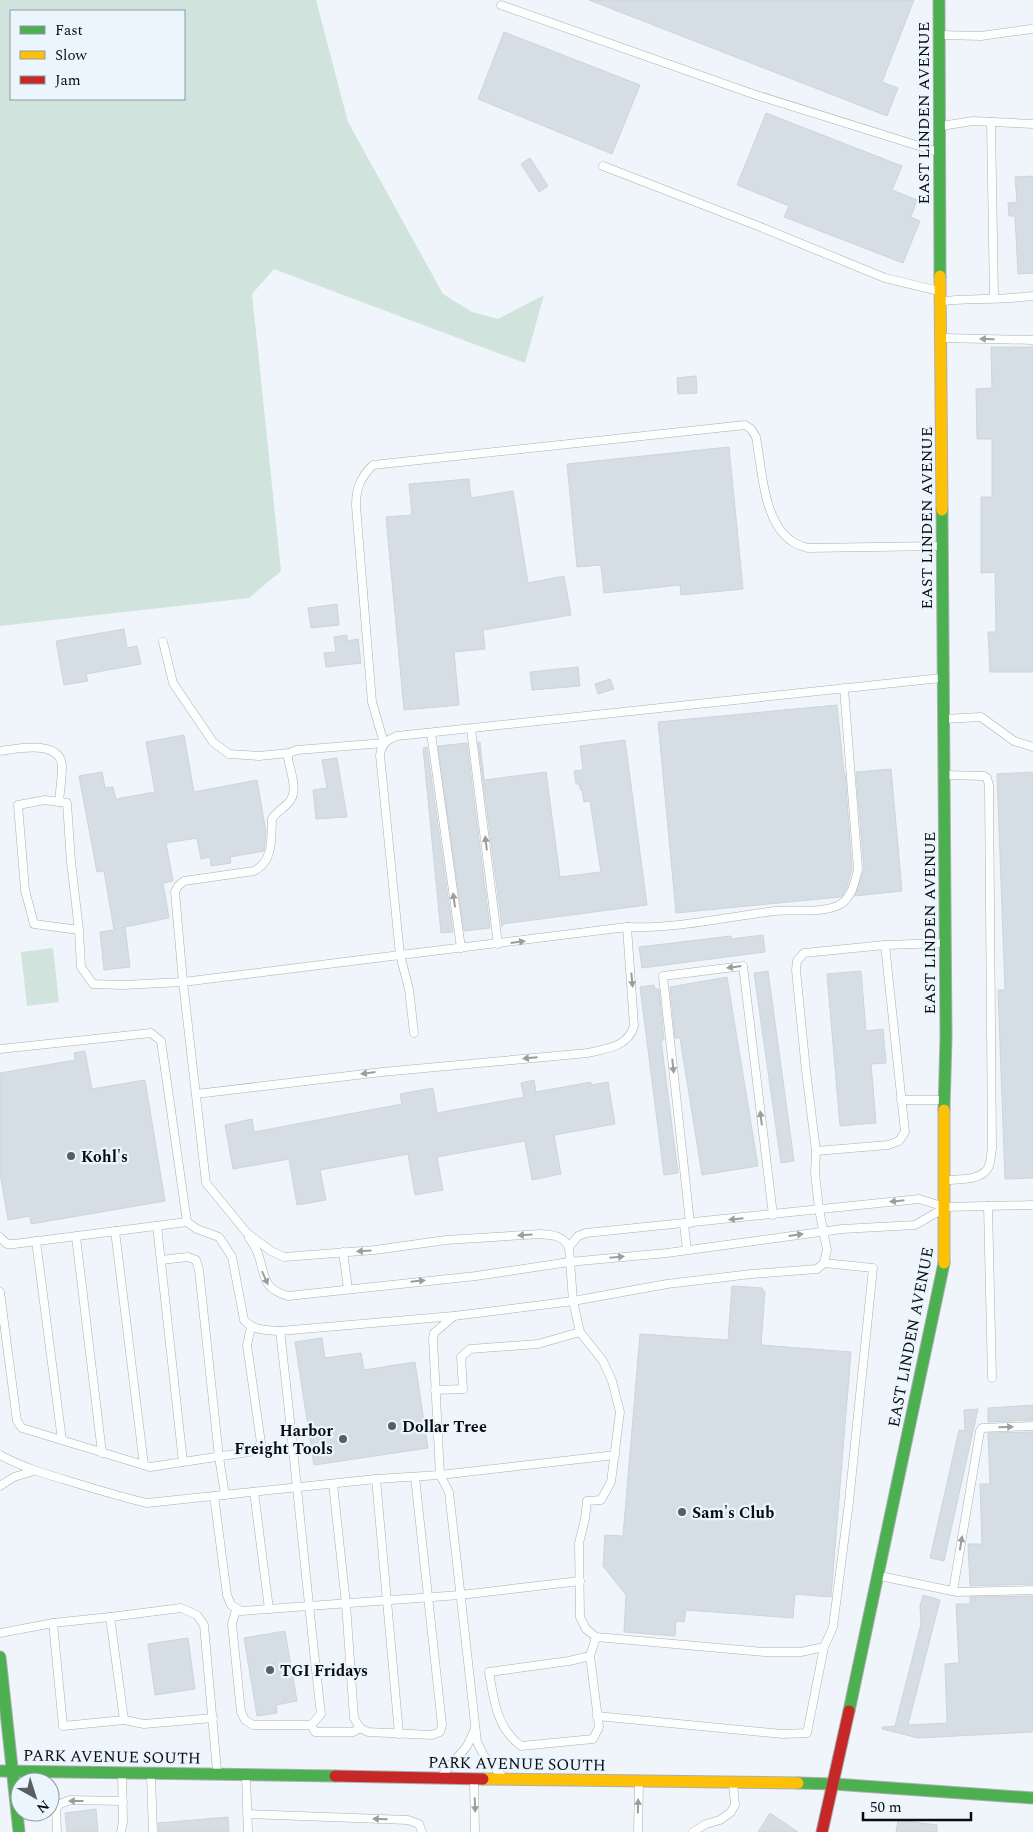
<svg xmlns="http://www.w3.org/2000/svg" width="1033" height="1832" viewBox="0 0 1033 1832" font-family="Spectral,serif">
<rect width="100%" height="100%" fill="#eff5fa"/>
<g fill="#d0e4dd" fill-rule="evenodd">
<path d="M0,0H316L348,122L443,294L472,312L498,319L544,295L525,363L274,269L252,294L281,571L249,598L0,626ZM11,11H184V99H11Z"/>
<polygon points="53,948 59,1002 27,1006 21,952"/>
</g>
<g fill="#d5dee4" stroke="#d0d4d8">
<polygon points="589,0 914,0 882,82 898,88 887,116"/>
<polygon points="504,32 640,85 612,154 478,99"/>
<polygon points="766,113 902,166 892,190 917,200 911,217 920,221 903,263 784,217 789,206 737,185"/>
<polygon points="530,158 548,186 539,192 521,164"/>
<polygon points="1033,176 1033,273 1018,274 1015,216 1009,216 1008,203 1017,202 1015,177"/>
<polygon points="991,347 1033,347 1033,672 990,672 988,632 996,632 995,572 981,573 981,497 992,497 992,439 977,439 976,389 992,388"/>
<polygon points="696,376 697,393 678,394 677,378"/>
<polygon points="729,447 743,589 681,595 680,585 604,593 601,565 577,567 567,464"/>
<polygon points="469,479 471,498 513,491 528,583 564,576 571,615 483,630 485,649 454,652 459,705 404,710 386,517 412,515 409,484"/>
<polygon points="337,604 339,625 311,628 308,608"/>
<polygon points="124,629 127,648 137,646 141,664 86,674 88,681 64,685 56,641"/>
<polygon points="347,635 347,641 358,639 361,663 326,667 324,653 336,652 334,637"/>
<polygon points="578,667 580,686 532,690 530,672"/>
<polygon points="610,679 614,689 598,694 595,684"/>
<polygon points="837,705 844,773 845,773 852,869 847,887 843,895 840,897 676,913 658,722"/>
<polygon points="184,735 194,792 257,780 266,832 264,851 230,857 231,863 211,866 210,857 201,859 197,838 166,843 173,881 163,883 169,918 125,927 130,967 104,970 100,932 114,930 104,871 97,872 79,776 102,772 105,788 113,787 116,799 155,792 146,742"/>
<polygon points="625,740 647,905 503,924 502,927 478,742 480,742 484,780 546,772 560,877 601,872 590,801 584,802 582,790 580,789 579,784 576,784 574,771 583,770 580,746"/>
<polygon points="467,743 490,928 464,931 438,746"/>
<polygon points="427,747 453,932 441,933 423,748"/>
<polygon points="337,758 347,817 316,819 313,790 327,788 322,760"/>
<polygon points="891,769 902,891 855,896 864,869 856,772"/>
<polygon points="1033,772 1033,1178 1005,1179 998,990 1005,990 997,774"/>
<polygon points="763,935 765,952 642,968 639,947 731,936 731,939"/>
<polygon points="768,971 794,1161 781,1163 754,973"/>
<polygon points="861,971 866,1031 883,1029 886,1063 871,1064 876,1123 840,1126 827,974"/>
<polygon points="727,977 758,1166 702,1175 680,1038 675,1038 670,987"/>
<polygon points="654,985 655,989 659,989 664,1040 661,1040 678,1173 664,1175 640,987"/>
<polygon points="85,1051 92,1089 145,1080 165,1201 31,1224 30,1216 8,1220 0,1173 0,1073 75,1060 74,1053"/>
<polygon points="534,1080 536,1092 591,1082 591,1085 608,1082 615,1124 554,1135 561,1174 532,1180 525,1141 437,1157 443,1190 415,1195 408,1154 320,1170 326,1200 297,1205 289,1159 233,1169 225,1125 252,1119 254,1132 402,1104 400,1094 433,1088 437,1113 524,1097 521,1083"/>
<polygon points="732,1286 762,1288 765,1292 761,1345 851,1352 831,1597 795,1594 793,1618 686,1610 684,1622 676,1621 675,1636 624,1632 626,1595 603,1566 605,1535 623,1536 640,1334 728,1340"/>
<polygon points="322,1338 325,1358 361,1353 364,1370 415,1362 428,1448 314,1465 295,1342"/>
<polygon points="1033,1405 1033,1420 988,1422 988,1408"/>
<polygon points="978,1409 944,1561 930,1558 959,1430 965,1431 964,1410"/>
<polygon points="1033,1432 1033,1584 970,1586 968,1544 982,1544 980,1484 990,1484 988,1433"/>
<polygon points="923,1595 940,1600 908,1725 947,1723 945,1664 959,1663 956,1604 970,1604 970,1597 1033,1596 1033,1732 918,1738 882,1729 882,1727 895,1726 921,1624 920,1606"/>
<polygon points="285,1631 297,1701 276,1705 277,1713 257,1716 244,1638"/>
<polygon points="188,1638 195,1689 155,1695 148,1644"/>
<polygon points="96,1809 98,1832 67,1832 65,1813"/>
<polygon points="770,1813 798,1832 758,1832"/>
<polygon points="228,1817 229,1832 159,1832 158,1823"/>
<polygon points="898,1820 937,1825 937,1832 896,1832"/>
</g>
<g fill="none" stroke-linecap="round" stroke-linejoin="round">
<g stroke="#abafb2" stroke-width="9">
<g id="lane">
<polyline points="501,5 753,94 938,152"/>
<polyline points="941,35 981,36 1031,29"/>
<polyline points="991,122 994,298"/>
<polyline points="941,126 973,121 1033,124"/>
<polyline points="603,166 758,226 885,278 939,291"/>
<path d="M943,301C973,298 1003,300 1033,296"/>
<polyline points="943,338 1033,340"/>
<polyline points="163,642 173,683 213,742 229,754 259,756 289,753"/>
<polyline points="944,719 981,717 1014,741 1033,747"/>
<polyline points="471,729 498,944"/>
<polyline points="431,733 461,948"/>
<path d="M0,751C17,749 60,739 62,766C62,778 60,790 59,802"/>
<path d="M944,775L984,776L987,778L989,785L992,1148C991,1153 991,1163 988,1168C980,1181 960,1179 947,1180"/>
<path d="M627,927C677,929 725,917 775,911C795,909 820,914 839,905C852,898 855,882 858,869L844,688"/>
<path d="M79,930L34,924L25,890L18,805L45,800L67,803L71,862L79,930L81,967L93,984L123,985L183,982L175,892L178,886L184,881L254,871C274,861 271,838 272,819C276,812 284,808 289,802C299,791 290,771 288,758L289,753L297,750L384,743L372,702L356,506C356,488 360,478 373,465L745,425L751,429L756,437C762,469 763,523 793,542C797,545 803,546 808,548L940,546"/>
<path d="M0,1049L151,1033L161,1041L187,1222L197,1229L219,1237L232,1257L244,1320C254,1331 266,1330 280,1331"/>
<path d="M196,1094L382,1072L588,1053C607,1048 628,1047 634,1026L627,927L400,955L409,989L414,1033"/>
<polyline points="901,1100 941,1100"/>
<polyline points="816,1151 888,1145 899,1141 905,1132 885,945"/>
<polyline points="988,1206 992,1378"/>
<polyline points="690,1223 663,976 743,966 773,1215"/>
<polyline points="684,1224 687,1250"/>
<polyline points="157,1226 183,1462"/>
<polyline points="115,1231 144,1465"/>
<polyline points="0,1237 7,1244 14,1244 187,1222"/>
<polyline points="76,1237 102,1453"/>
<path d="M249,1238C252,1242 255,1247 257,1251C266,1274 260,1288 288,1296L476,1276L569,1262L667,1253L842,1229L915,1225L941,1210"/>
<polyline points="36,1241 62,1440"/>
<polyline points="569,1247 578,1236 586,1233 919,1199 945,1207 1033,1205"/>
<polyline points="343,1252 348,1289"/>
<polyline points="161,1260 188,1257 196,1260 199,1270 219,1457 225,1495"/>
<path d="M824,1263L873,1268L849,1502L833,1627L824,1647L801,1652H764L596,1637L586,1629L580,1617L579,1543L585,1519L587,1501L601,1500L611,1482L620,1412L612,1381L603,1361L580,1332L573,1301L569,1247C562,1235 553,1235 540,1234L446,1240L375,1250L284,1257L271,1251L247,1233L206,1183L183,982L400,955L380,755C382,744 386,740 397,736L941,678"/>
<polyline points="0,1292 17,1421 22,1428 150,1467 255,1451 261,1443 247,1345 251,1327"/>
<polyline points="435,1390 463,1389 461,1357 470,1349 538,1344 580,1332"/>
<path d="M0,1455C22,1467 45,1474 69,1481C95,1489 121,1497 147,1503L376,1479L440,1475L433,1339L434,1333L454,1316L573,1301L667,1284L751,1274L817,1269L824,1263L827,1250L819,1209L815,1173L816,1151L806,1071L796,970L797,961L804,953L885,945L943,943"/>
<polyline points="376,1479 399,1734"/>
<polyline points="333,1484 346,1604 354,1718 360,1728 368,1732 432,1735 440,1732 442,1725 415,1477"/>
<polyline points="0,1486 14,1477 34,1471"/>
<polyline points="254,1492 269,1609"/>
<polyline points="214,1496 227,1595 231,1605 241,1611 460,1595 580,1581"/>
<polyline points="880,1576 957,1592 1033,1590"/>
<polyline points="953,1591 980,1431 982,1428 1033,1426"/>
<path d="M236,1610L232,1624L241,1712L245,1720L253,1725H311L321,1714C306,1586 295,1458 280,1331L454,1316"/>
<polyline points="53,1623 63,1726 124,1720 110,1617 181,1608 197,1615 204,1625 217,1771"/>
<polyline points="0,1633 53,1623 110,1617"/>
<path d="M590,1656L569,1661L489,1672C494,1700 496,1727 521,1746L593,1739L599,1727L590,1656L596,1637"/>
<polyline points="597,1716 783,1734 807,1733 824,1647"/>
<polyline points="124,1720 144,1724 213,1718"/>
<polyline points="311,1725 315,1732 353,1732 360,1728"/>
<polyline points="443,1774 467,1746 475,1729"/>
<polyline points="501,1775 484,1756 477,1742 449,1492 440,1475 615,1455"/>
<polyline points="246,1776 248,1832"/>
<polyline points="151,1777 153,1832"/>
<polyline points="474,1780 475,1832"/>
<polyline points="247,1814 408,1820 419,1824 422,1832"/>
<polyline points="57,1832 56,1809 60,1804 70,1800 123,1801"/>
<polyline points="121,1832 123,1822 122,1774"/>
<polyline points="638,1832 639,1784"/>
<polyline points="693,1832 706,1824 720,1820 731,1812 735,1805 733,1784"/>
</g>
</g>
<g stroke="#abafb2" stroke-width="13">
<g id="fast">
<polyline points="939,0 940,276"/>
<polyline points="942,510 946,1037 944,1110"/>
<polyline points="0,1657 19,1832"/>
<polyline points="849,1711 944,1263"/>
<polyline points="0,1771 335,1776"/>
<polyline points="798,1783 834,1784 1033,1798"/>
</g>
</g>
<g stroke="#abafb2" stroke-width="13">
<g id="slow">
<polyline points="940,276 942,510"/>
<polyline points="944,1263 944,1110"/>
<polyline points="483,1779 798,1783"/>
</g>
</g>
<g stroke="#abafb2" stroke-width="13">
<g id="jam">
<polyline points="335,1776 483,1779"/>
<polyline points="822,1832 849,1711"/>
</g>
</g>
<use href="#lane" stroke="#fdfefe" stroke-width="8"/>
<use href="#fast" stroke="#4caf50" stroke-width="11"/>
<use href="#slow" stroke="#ffc107" stroke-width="11"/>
<use href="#jam" stroke="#c62828" stroke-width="11"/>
</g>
<defs><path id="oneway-solid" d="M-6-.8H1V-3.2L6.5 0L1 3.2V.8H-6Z" transform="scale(1.25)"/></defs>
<g fill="#9b9d9e">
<use href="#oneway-solid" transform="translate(987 339) rotate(-178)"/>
<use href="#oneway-solid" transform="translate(486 843) rotate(-97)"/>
<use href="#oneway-solid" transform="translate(454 900) rotate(-98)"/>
<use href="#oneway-solid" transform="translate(518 942) rotate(-7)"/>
<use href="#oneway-solid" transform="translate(734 967) rotate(173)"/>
<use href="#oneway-solid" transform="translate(632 980) rotate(85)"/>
<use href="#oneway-solid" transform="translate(530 1058) rotate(175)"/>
<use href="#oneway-solid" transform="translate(673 1066) rotate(84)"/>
<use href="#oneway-solid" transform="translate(368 1073) rotate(173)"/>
<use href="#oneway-solid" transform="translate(761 1118) rotate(-97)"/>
<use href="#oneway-solid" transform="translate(897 1201) rotate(174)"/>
<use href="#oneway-solid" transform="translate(736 1219) rotate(174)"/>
<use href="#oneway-solid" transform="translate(525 1235) rotate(177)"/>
<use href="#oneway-solid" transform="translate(796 1235) rotate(-8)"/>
<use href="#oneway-solid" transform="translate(364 1251) rotate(176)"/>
<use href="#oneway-solid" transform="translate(617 1257) rotate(-5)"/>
<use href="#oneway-solid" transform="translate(265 1278) rotate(66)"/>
<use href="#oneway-solid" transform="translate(418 1281) rotate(-6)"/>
<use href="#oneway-solid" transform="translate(1006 1427) rotate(-2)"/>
<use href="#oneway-solid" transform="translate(961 1543) rotate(-81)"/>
<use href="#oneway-solid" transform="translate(76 1801) rotate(180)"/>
<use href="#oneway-solid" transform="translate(475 1805) rotate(88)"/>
<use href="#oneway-solid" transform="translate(638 1806) rotate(-89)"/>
<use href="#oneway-solid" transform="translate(380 1819) rotate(-178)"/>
</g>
<g fill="#5a5e61" stroke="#ebf5fe" stroke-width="2">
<circle cx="71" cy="1156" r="5"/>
<circle cx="392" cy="1426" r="5"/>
<circle cx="343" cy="1439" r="5"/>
<circle cx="682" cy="1512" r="5"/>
<circle cx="270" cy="1670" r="5"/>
</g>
<g text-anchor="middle" stroke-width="4.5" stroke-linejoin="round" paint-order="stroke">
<g font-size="16" fill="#090c0f" stroke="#ebf5fe">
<text transform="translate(923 113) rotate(-90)" y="6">EAST LINDEN AVENUE</text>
<text transform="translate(926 518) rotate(-90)" y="6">EAST LINDEN AVENUE</text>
<text transform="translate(929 923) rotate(-90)" y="6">EAST LINDEN AVENUE</text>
<text transform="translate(910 1337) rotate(-79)" y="6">EAST LINDEN AVENUE</text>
<text transform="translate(112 1756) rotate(1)" y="6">PARK AVENUE SOUTH</text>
<text transform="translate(517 1763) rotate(1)" y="6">PARK AVENUE SOUTH</text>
</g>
<g font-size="16" font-weight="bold" fill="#090c0f" stroke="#ebf5fe" text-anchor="start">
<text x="81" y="1162">Kohl's</text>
<text x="402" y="1432">Dollar Tree</text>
<text x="333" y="1436" text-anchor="end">Harbor<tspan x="333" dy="18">Freight Tools</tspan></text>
<text x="692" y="1518">Sam's Club</text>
<text x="280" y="1676">TGI Fridays</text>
</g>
</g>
<rect x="10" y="10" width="175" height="90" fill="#ebf5fe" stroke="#91989e"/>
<rect x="20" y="26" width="25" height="8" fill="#4caf50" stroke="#91989e"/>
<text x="55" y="35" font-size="15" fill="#090c0f">Fast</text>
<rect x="20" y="51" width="25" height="8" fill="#ffc107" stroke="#91989e"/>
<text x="55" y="60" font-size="15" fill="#090c0f">Slow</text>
<rect x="20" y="76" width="25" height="8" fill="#c62828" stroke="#91989e"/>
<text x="55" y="85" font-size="15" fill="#090c0f">Jam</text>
<g transform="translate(35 1797) rotate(141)"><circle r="24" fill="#ebf5fe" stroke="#91989e"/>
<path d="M0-4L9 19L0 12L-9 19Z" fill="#5a5e61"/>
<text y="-8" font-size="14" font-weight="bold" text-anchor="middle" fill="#090c0f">N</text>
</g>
<path d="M863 1812v8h108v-8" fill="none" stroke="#090c0f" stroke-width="2.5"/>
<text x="870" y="1812" font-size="15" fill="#090c0f" stroke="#ebf5fe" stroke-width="4" paint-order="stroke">50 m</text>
</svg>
